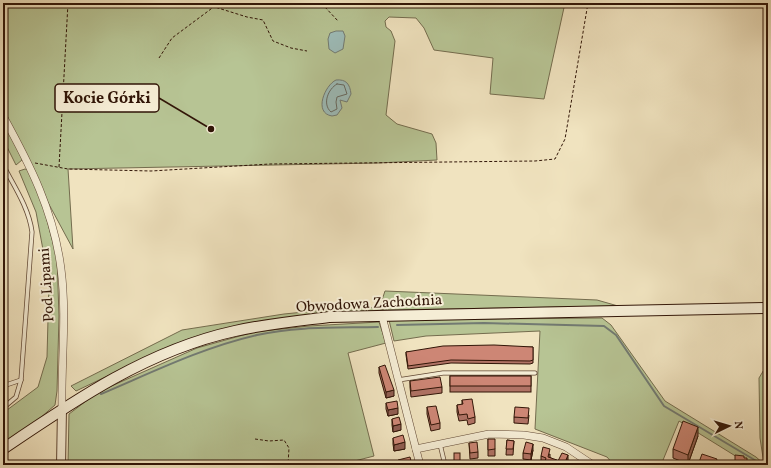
<svg xmlns="http://www.w3.org/2000/svg" width="771" height="468" viewBox="0 0 771 468" font-family="Vollkorn,serif">
<rect width="100%" height="100%" fill="#f0e3bf"/>
<filter id="stains"><feTurbulence type="fractalNoise" baseFrequency=".005" numOctaves="4"/><feColorMatrix values="0 0 0 0 .2 0 0 0 0 .09 0 0 0 0 .02 0 0 0 .5 -.17"/></filter>
<radialGradient id="worn" r=".72"><stop offset=".6" stop-color="#630" stop-opacity="0"/><stop offset="1" stop-color="#630" stop-opacity=".3"/></radialGradient>
<g fill="#b7c494" stroke="#746c4e">
<polygon points="3,3 565,3 544,99 490,94 493,58 434,50 424,28 416,18 389,17 385,21 386,27 391,31 395,41 386,115 397,124 432,134 436,143 437,160 378,163 68,169 73,249 23,156 22,160 16,165 3,139"/>
<polygon points="25,169 29,170 42,201 57,258 59,316 57,391 55,405 39,419 3,444 3,413 38,387 47,357 49,282 36,212 19,171"/>
<polygon points="385,291 597,300 618,306 384,310 368,312 304,315 216,331 160,351 76,391 71,386 182,330 284,314 365,306 383,310 382,300"/>
<polygon points="602,318 611,325 665,401 756,457 764,464 760,438 759,378 768,363 768,465 750,465 679,421 661,465 614,465 607,457 535,429 540,331 426,336 394,341 389,320"/>
<polygon points="379,322 386,343 348,353 374,456 339,465 68,465 69,414 98,392 197,348 254,332 309,326"/>
</g>
<g fill="#9dbdba" stroke="#727a72">
<polygon points="336,31 343,31 345,36 343,49 335,53 329,49 328,39 330,33"/>
<path d="M336,80C346,79 350,84 351,94L347,102L340,100L342,108L337,115L332,116C313,113 325,85 336,80Z"/>
</g>
<g fill="none" stroke-linecap="round" stroke-linejoin="round">
<path stroke="#676960" stroke-width="1" d="M337,84L344,85L347,94L337,97L336,102L337,109L331,112C322,104 328,89 337,84Z"/>
<g stroke="#727a72" stroke-width="2">
<polyline points="397,325 484,323 604,326 616,335 664,406 758,462 760,465"/>
<path d="M101,394C153,372 201,348 257,335C296,326 339,328 378,327"/>
</g>
<g stroke="#614835" stroke-width="5">
<g id="service">
<path d="M3,165C14,186 29,208 32,232L21,380L16,397L3,408"/>
<polyline points="398,380 443,373 535,373"/>
<polyline points="3,386 21,380"/>
<polyline points="440,444 445,465"/>
</g>
</g>
<g stroke="#614835" stroke-width="8">
<g id="minor">
<path d="M3,116C30,165 54,212 61,269C67,315 61,363 62,409"/>
<polyline points="382,316 420,465"/>
<polyline points="416,449 489,434 524,435 543,438 566,447 593,465"/>
</g>
</g>
<g stroke="#614835" stroke-width="10">
<polyline id="tertiary" points="61,465 62,409"/>
</g>
<g stroke="#311507" stroke-width="12">
<path id="secondary" d="M3,449C75,400 148,350 235,331C266,324 297,321 329,317L768,308"/>
</g>
<g stroke="#311507" stroke-width="1" stroke-dasharray="3 2" stroke-linecap="butt">
<polyline points="202,3 247,17 263,20 273,41 291,48 307,51"/>
<polyline points="316,3 324,6 338,21"/>
<polyline points="159,58 172,38 219,3"/>
<polyline points="35,163 68,169 151,171 270,164 535,161 555,159 565,139 588,3"/>
<polyline points="59,167 68,3"/>
<polyline points="255,439 269,441 284,440 289,448 288,465"/>
</g>
<use href="#service" stroke="#f5edd5" stroke-width="3.5"/>
<use href="#minor" stroke="#f5edd5" stroke-width="7"/>
<use href="#tertiary" stroke="#f5edd5" stroke-width="8"/>
<use href="#secondary" stroke="#f5edd5" stroke-width="10"/>
</g>
<g fill="#b07365" stroke="#311507">
<polygon points="533,347 533,363 530,364 451,363 408,369 406,355 406,352"/>
<polygon points="379,367 394,396 386,398 379,373"/>
<rect x="450" y="376" width="81" height="16"/>
<polygon points="410,381 442,387 442,393 411,397 410,387"/>
<polygon points="462,400 475,417 475,423 468,425 467,420 459,421 457,412 457,405 462,405"/>
<polygon points="386,403 398,414 388,416 386,409"/>
<polygon points="427,407 440,423 440,429 431,431 427,414"/>
<polygon points="529,415 528,424 514,423 514,417"/>
<polygon points="392,419 401,430 393,432 392,425"/>
<polygon points="698,436 688,464 673,458 673,449"/>
<polygon points="393,438 405,449 394,451 393,444"/>
<polygon points="488,439 495,449 495,456 488,456"/>
<polygon points="507,440 514,441 513,455 506,455"/>
<polygon points="469,443 478,452 478,458 470,459"/>
<polygon points="533,450 531,460 523,459 523,453"/>
<polygon points="550,454 550,457 557,463 568,462 567,465 544,465 545,463 541,462 541,456"/>
</g>
<g fill="#905e52" stroke="#311507">
<polygon points="6,181 6,191 3,234 3,224"/>
<polygon points="394,390 394,396 386,398 386,392"/>
<polygon points="398,408 398,414 388,416 388,410"/>
<polygon points="401,424 401,430 393,432 393,426"/>
<polygon points="698,427 698,436 688,464 688,455"/>
<polygon points="405,442 405,449 394,451 394,445"/>
<polygon points="533,444 533,450 531,460 531,454"/>
<polygon points="568,455 568,462 567,465 564,465"/>
</g>
<g fill="#cd8675" stroke="#311507">
<polygon points="3,181 6,181 3,224"/>
<polygon points="494,345 533,347 533,360 530,361 451,360 408,366 406,352 443,346"/>
<polygon points="385,365 394,390 386,392 379,367"/>
<rect x="450" y="376" width="81" height="10"/>
<polygon points="440,377 442,387 411,391 410,381"/>
<polygon points="472,399 475,417 468,419 467,414 459,415 457,405 463,404 462,400"/>
<polygon points="397,401 398,408 388,410 386,403"/>
<polygon points="436,406 440,423 431,425 427,407"/>
<polygon points="515,407 529,408 528,418 514,417"/>
<polygon points="399,417 401,424 393,426 392,419"/>
<polygon points="683,421 698,427 688,455 673,449"/>
<polygon points="403,435 405,442 394,445 393,438"/>
<polygon points="488,439 495,439 495,449 488,450"/>
<polygon points="507,440 514,441 513,449 506,449"/>
<polygon points="477,442 478,452 470,453 469,443"/>
<polygon points="526,442 533,444 531,454 523,453"/>
<polygon points="543,447 550,449 548,457 557,460 556,465 544,465 546,458 541,456"/>
<rect x="454" y="453" width="6" height="12"/>
<polygon points="562,453 568,455 564,465 562,465 557,463"/>
<polygon points="702,454 717,459 715,465 698,465"/>
<polygon points="735,455 744,456 744,458 747,458 747,464 752,465 729,465 730,461 735,461"/>
<polygon points="410,457 412,465 399,465 398,460"/>
<polygon points="28,463 42,464 42,465 28,465"/>
</g>
<g text-anchor="middle" stroke-width="4" stroke-linejoin="round" paint-order="stroke">
<g font-size="15" fill="#311507" stroke="#f5edd5">
<text transform="translate(46 285) rotate(-94)" y="5">Pod Lipami</text>
<text transform="translate(369 303) rotate(-3)" y="5">Obwodowa Zachodnia</text>
</g>
</g>
<path fill="none" stroke="#311507" stroke-width="1.5" d="M211 129L159 98"/>
<circle fill="#311507" stroke="#f5edd5" stroke-width="1.5" cx="211" cy="129" r="4"/>
<rect fill="#f5edd5" stroke="#311507" stroke-width="1.5" x="55" y="84" width="104" height="28" rx="4"/>
<g font-size="16" text-anchor="middle" font-weight="bold" fill="#311507">
<text x="107" y="103">Kocie Górki</text>
</g>
<rect width="771" height="468" fill="none" stroke="#f0e3bf" stroke-width="16"/>
<rect x="4" y="4" width="763" height="460" fill="none" stroke="#311507" stroke-width="2"/>
<rect x="8" y="8" width="755" height="452" fill="none" stroke="#311507"/>
<g transform="translate(729 426) rotate(85)" stroke="#f5edd5" stroke-width="3" paint-order="stroke">
<path d="M0-3L7 15L0 10L-7 15Z" fill="#311507"/>
<text y="-6" font-size="11" font-weight="bold" text-anchor="middle" fill="#311507">N</text>
</g>
<rect width="100%" height="100%" filter="url(#stains)"/>
<rect width="100%" height="100%" fill="url(#worn)"/>
</svg>
